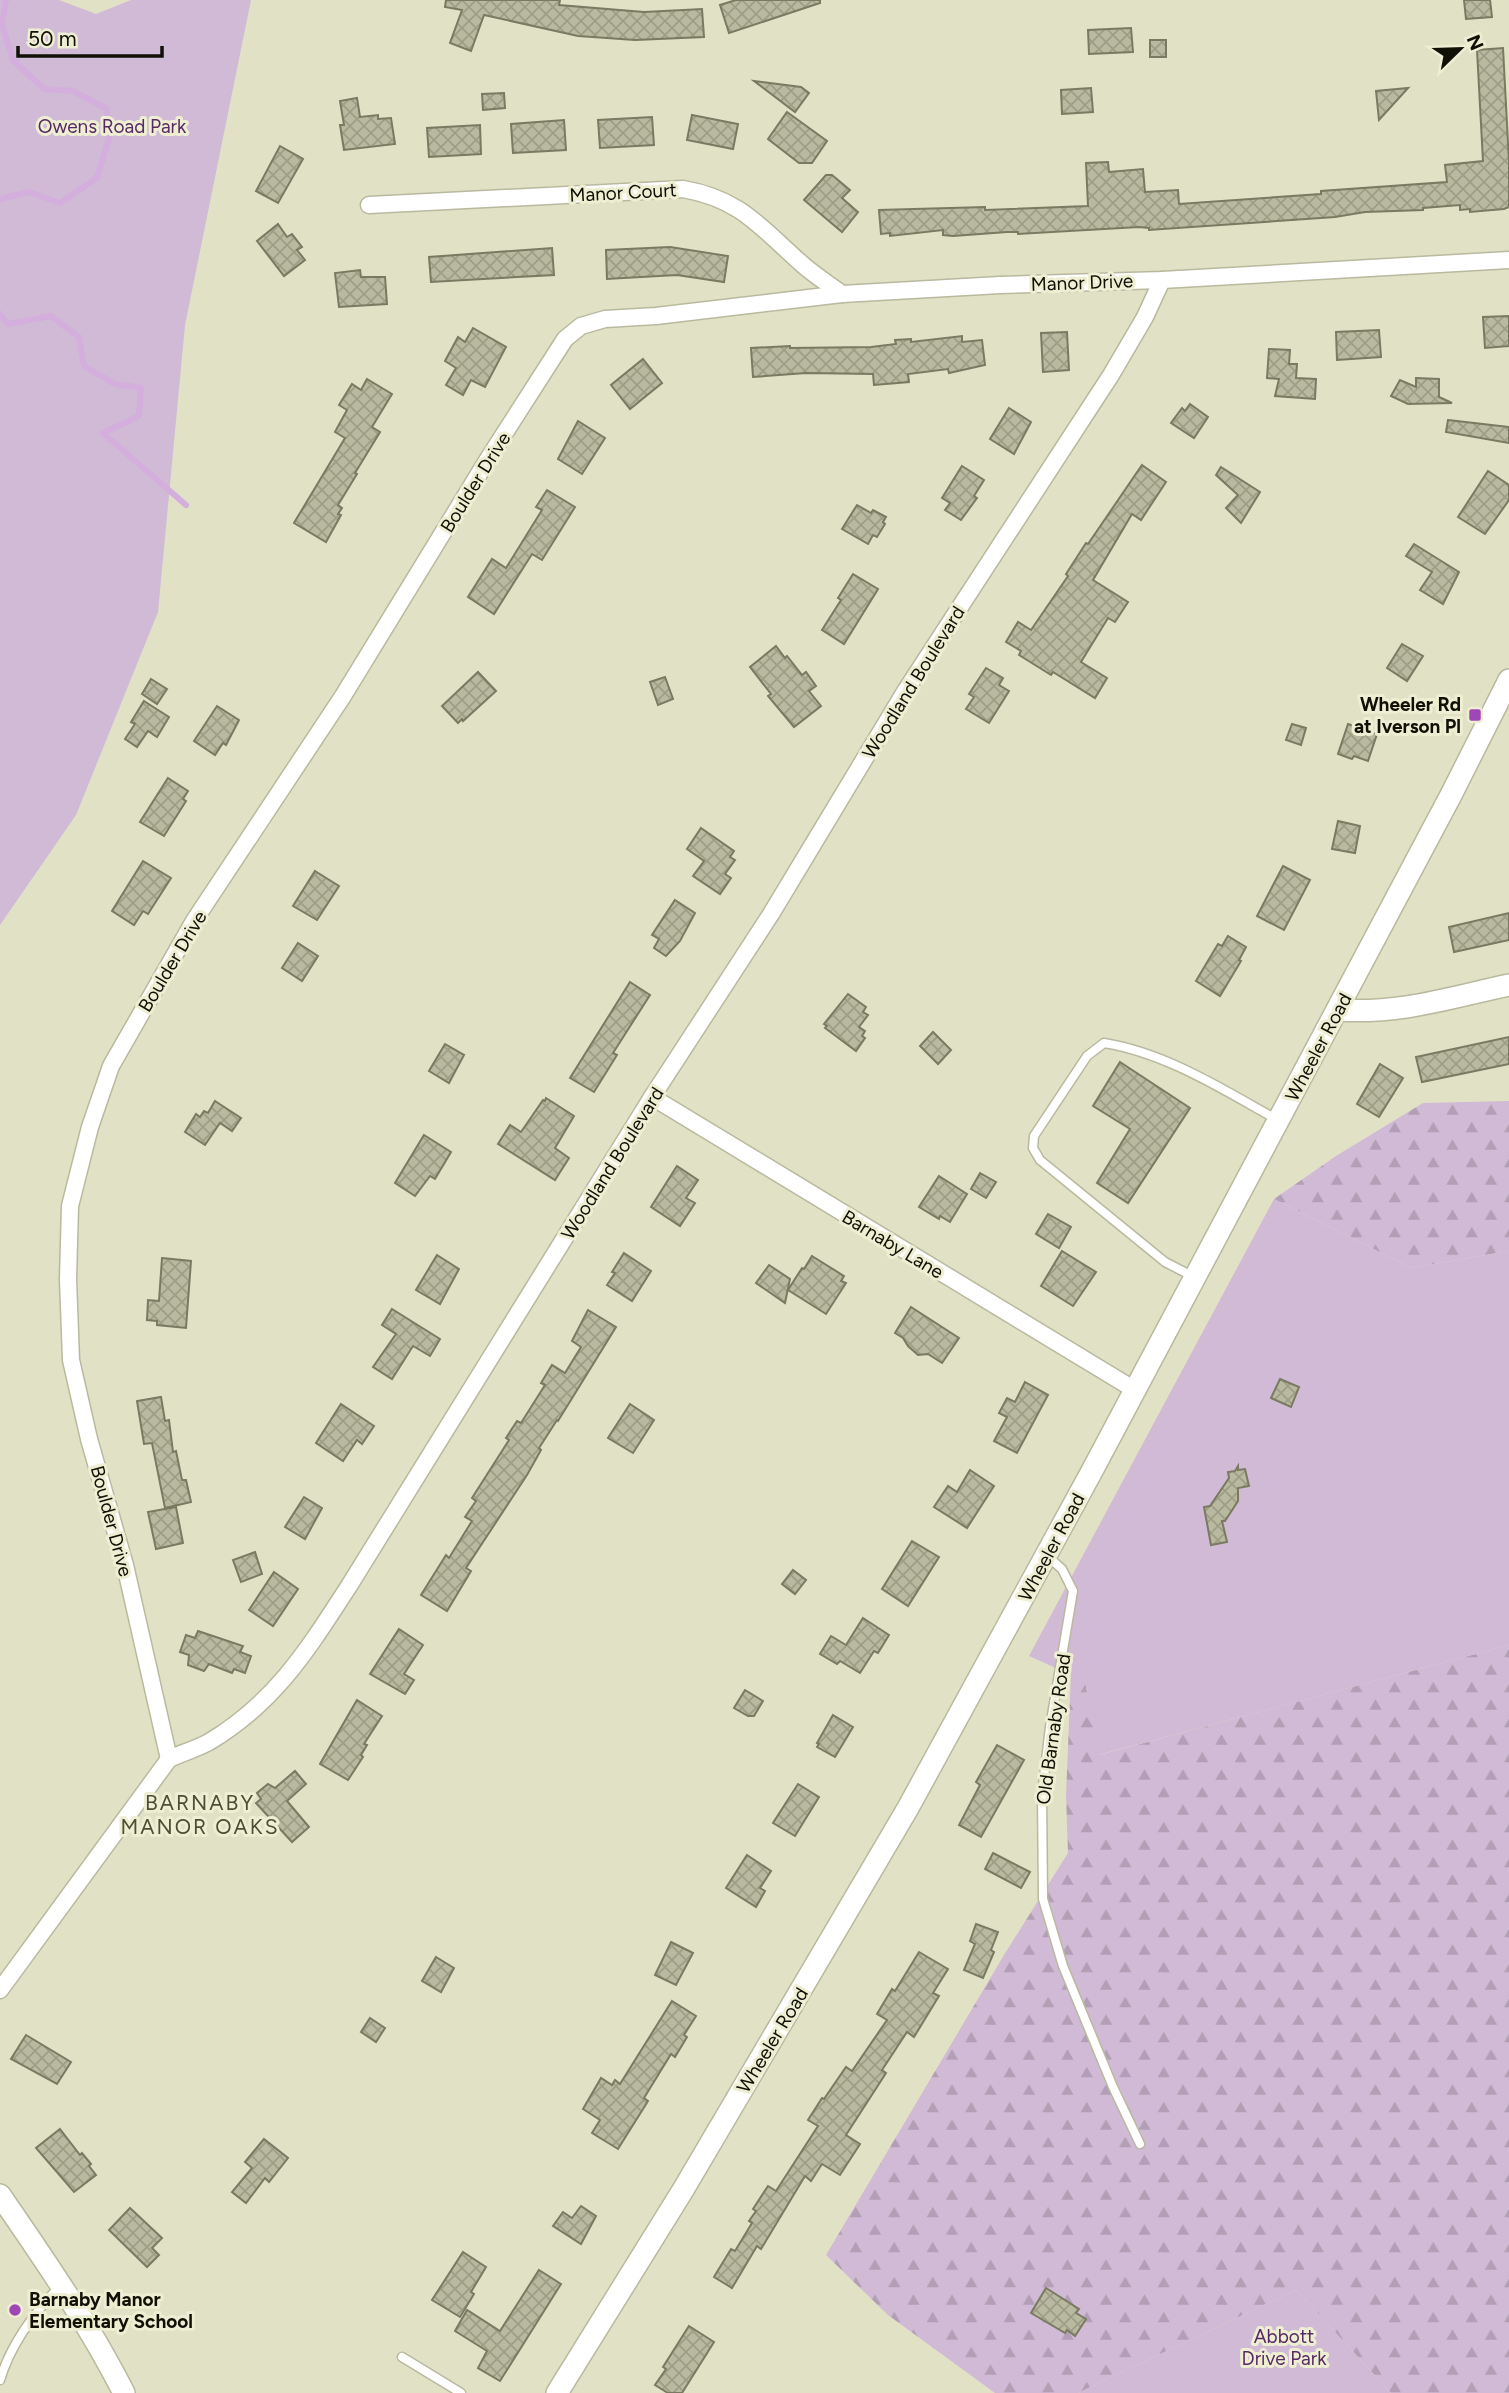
<svg xmlns="http://www.w3.org/2000/svg" width="1509" height="2393" viewBox="0 0 1509 2393" font-family="Figtree,sans-serif">
<defs>
<pattern id="forest-firs" width="22" height="20" patternUnits="userSpaceOnUse" patternTransform="scale(1.75)"><rect width="22" height="20" fill="#d0bad6"/><path d="M5 1l3.5 6h-7zM16 11l3.5 6h-7z" fill="#b29fb6"/></pattern>
<pattern id="building-cross-hatch" width="8" height="8" patternUnits="userSpaceOnUse" patternTransform="scale(1.75)"><rect width="8" height="8" fill="#b9b99f"/><path d="M0 0l8 8M0 8l8-8" fill="none" stroke="#9e9e87"/></pattern>
</defs>
<rect width="100%" height="100%" fill="#e1e1c6"/>
<g fill="url(#forest-firs)">
<polygon points="1509,1101 1509,1251 1411,1268 1274,1199 1336,1156 1423,1103"/>
<polygon points="1509,1645 1509,2393 1391,2393 1296,2290 1078,2393 995,2393 888,2315 826,2255 1004,1955 1068,1853 1066,1796 1071,1674 1085,1681 1099,1755"/>
</g>
<g fill="#d0bad6">
<polygon points="0,0 59,0 96,14 131,0 251,0 185,325 158,612 76,815 0,925"/>
<polygon points="1274,1199 1411,1268 1509,1251 1509,1645 1098,1755 1085,1681 1029,1656"/>
<polygon points="1296,2290 1391,2393 1078,2393"/>
</g>
<g fill="none" stroke-linecap="round" stroke-linejoin="round">
<g stroke="#d4aedd" stroke-width="6">
<polyline points="0,199 29,192 60,203 97,178 109,138 107,109 73,91 44,89 13,60 2,24 6,0"/>
<polyline points="0,314 8,324 51,316 79,337 84,366 115,384 141,388 139,416 103,433 186,505"/>
</g>
</g>
<g fill="url(#building-cross-hatch)" stroke="#797a61" stroke-width="2">
<polygon points="446,0 560,0 559,5 644,12 702,9 704,37 635,40 578,36 484,15 471,51 450,43 462,10 445,7"/>
<polygon points="736,0 820,0 820,3 729,33 720,5"/>
<polygon points="1464,0 1490,0 1492,17 1466,19"/>
<polygon points="1131,28 1133,52 1089,54 1088,30"/>
<rect x="1150" y="40" width="16" height="17"/>
<polygon points="1503,48 1509,162 1509,207 1504,209 1470,212 1470,209 1460,210 1460,205 1423,208 1423,210 1365,212 1335,217 1149,230 1149,228 1139,227 1018,234 1018,232 1007,232 953,236 943,235 943,230 890,236 890,233 881,234 879,210 985,207 985,210 1088,206 1086,163 1108,162 1109,172 1143,169 1145,192 1178,190 1179,204 1321,194 1321,191 1447,182 1445,165 1483,161 1477,50"/>
<polygon points="754,81 801,87 809,93 795,112"/>
<polygon points="1091,88 1093,112 1062,114 1061,90"/>
<polygon points="1408,88 1379,120 1376,91"/>
<polygon points="504,93 505,108 483,110 482,94"/>
<polygon points="357,98 360,117 378,115 378,119 391,118 395,144 344,150 340,125 344,125 340,101"/>
<polygon points="787,112 827,141 812,163 799,163 768,139"/>
<polygon points="692,115 738,124 733,149 687,140"/>
<polygon points="652,117 654,145 600,148 598,120"/>
<polygon points="564,120 566,150 513,153 511,124"/>
<polygon points="480,125 481,154 429,157 427,128"/>
<polygon points="280,146 303,159 278,203 256,191"/>
<polygon points="826,175 832,175 850,190 842,198 858,212 842,232 804,200"/>
<polygon points="278,224 287,237 292,234 302,247 297,250 305,260 284,276 257,241"/>
<polygon points="670,247 728,256 724,282 677,275 607,279 606,250"/>
<polygon points="552,248 554,275 431,282 429,257"/>
<polygon points="360,270 361,277 385,277 387,304 339,307 335,273"/>
<polygon points="1509,316 1509,346 1485,348 1483,317"/>
<polygon points="473,328 506,347 485,387 471,380 463,395 446,385 456,368 445,361 458,337 465,342"/>
<polygon points="1379,330 1381,357 1337,360 1336,332"/>
<polygon points="1067,332 1069,370 1043,372 1041,333"/>
<polygon points="962,336 962,342 982,340 985,365 949,373 948,369 908,374 909,382 874,385 873,374 806,373 753,377 751,348 790,346 790,348 871,347 896,344 895,340 911,339 911,342"/>
<polygon points="1269,349 1290,350 1289,364 1297,364 1296,378 1316,379 1315,399 1275,396 1279,379 1267,378"/>
<polygon points="643,359 662,383 630,409 611,385"/>
<polygon points="1416,378 1439,379 1439,397 1452,403 1408,404 1391,396 1400,380 1416,387"/>
<polygon points="367,379 392,394 372,427 380,432 355,473 357,474 338,505 342,508 338,514 341,515 326,542 294,523 345,438 335,432 347,410 339,405 352,384 361,390"/>
<polygon points="1190,404 1208,417 1194,438 1171,423 1182,408 1185,411"/>
<polygon points="1009,408 1031,422 1014,454 990,439"/>
<polygon points="1448,420 1509,427 1509,443 1446,432"/>
<polygon points="578,421 605,438 582,474 558,459"/>
<polygon points="1142,465 1166,482 1141,520 1132,514 1093,580 1128,602 1115,622 1108,618 1081,662 1107,678 1095,698 1053,672 1051,675 1019,655 1021,651 1006,642 1018,622 1031,630 1068,576 1066,574 1086,543 1088,544"/>
<polygon points="962,466 984,480 974,496 977,498 961,520 945,510 950,503 942,498"/>
<polygon points="1221,467 1260,492 1241,523 1226,508 1238,495 1216,475"/>
<polygon points="1488,471 1509,485 1509,500 1485,534 1458,517"/>
<polygon points="547,490 575,507 542,560 532,554 494,614 468,597 492,559 506,568 542,510 536,507"/>
<polygon points="857,505 871,513 873,510 886,517 883,522 885,524 877,537 873,535 868,544 842,529"/>
<polygon points="1414,544 1459,572 1443,604 1420,590 1432,572 1406,556"/>
<polygon points="853,574 878,589 844,644 822,630 841,600 838,598"/>
<polygon points="1402,644 1423,656 1407,681 1387,668"/>
<polygon points="776,646 785,658 787,656 802,675 806,672 816,686 809,691 821,706 794,727 768,696 771,694 750,667"/>
<polygon points="986,668 1003,678 999,685 1009,691 989,723 966,709 974,697 969,694"/>
<polygon points="478,672 496,691 463,721 462,719 458,723 442,706"/>
<polygon points="665,677 673,699 658,705 650,682"/>
<polygon points="151,679 167,689 157,704 142,694"/>
<polygon points="144,701 169,717 157,737 148,731 137,747 125,739 135,724 131,722"/>
<polygon points="217,706 239,720 226,745 223,743 215,755 194,741"/>
<polygon points="1292,724 1306,728 1301,745 1286,740"/>
<polygon points="1348,724 1377,734 1368,761 1354,756 1352,759 1338,754"/>
<polygon points="168,778 188,791 183,799 186,801 164,836 140,822"/>
<polygon points="1338,821 1360,826 1355,853 1332,849"/>
<polygon points="701,828 734,851 730,857 735,860 725,874 731,878 720,894 693,876 704,861 687,849"/>
<polygon points="143,861 171,878 148,914 143,911 134,925 112,911"/>
<polygon points="1283,866 1310,880 1284,930 1257,916"/>
<polygon points="315,871 339,886 317,920 293,906"/>
<polygon points="675,900 695,913 680,941 666,956 654,948 659,939 652,935"/>
<polygon points="1509,913 1509,940 1454,952 1449,927"/>
<polygon points="1228,936 1246,947 1239,960 1241,961 1220,996 1196,981 1218,944 1222,946"/>
<polygon points="298,943 318,956 302,981 282,968"/>
<polygon points="630,982 650,995 613,1053 617,1055 594,1092 570,1078"/>
<polygon points="848,994 866,1007 863,1012 868,1015 859,1027 865,1031 862,1036 865,1038 856,1051 825,1028 827,1026 824,1024"/>
<polygon points="933,1032 951,1050 938,1064 920,1046"/>
<polygon points="1509,1037 1509,1064 1422,1082 1416,1057"/>
<polygon points="445,1044 464,1055 449,1083 429,1071"/>
<polygon points="1120,1062 1190,1108 1128,1203 1097,1183 1130,1129 1093,1106"/>
<polygon points="1380,1064 1403,1078 1379,1117 1357,1104"/>
<polygon points="546,1098 574,1116 555,1148 569,1158 555,1180 498,1144 510,1125 521,1132 543,1100 545,1101"/>
<polygon points="215,1101 241,1118 232,1131 220,1123 205,1145 185,1132 196,1114 200,1117 204,1111 208,1113"/>
<polygon points="424,1135 451,1152 435,1179 430,1176 415,1196 395,1183"/>
<polygon points="677,1166 698,1180 686,1198 695,1203 680,1226 651,1207"/>
<polygon points="980,1173 996,1182 986,1198 971,1189"/>
<polygon points="939,1176 967,1194 950,1222 940,1216 939,1219 919,1207"/>
<polygon points="1048,1214 1071,1227 1059,1248 1036,1234"/>
<polygon points="1062,1251 1096,1272 1073,1306 1041,1286"/>
<polygon points="624,1253 651,1271 632,1301 607,1285 615,1273 612,1272"/>
<polygon points="437,1255 459,1269 440,1304 416,1290"/>
<polygon points="812,1256 844,1276 841,1281 846,1283 826,1314 788,1290 802,1268 804,1269"/>
<polygon points="162,1258 191,1261 186,1328 157,1325 157,1321 147,1320 148,1300 159,1301"/>
<polygon points="769,1265 790,1279 785,1303 756,1283"/>
<polygon points="911,1307 959,1338 942,1363 928,1354 918,1355 908,1346 903,1338 895,1333"/>
<polygon points="392,1309 440,1339 430,1356 413,1346 392,1379 373,1367 396,1334 382,1325"/>
<polygon points="588,1310 616,1327 558,1421 557,1420 539,1448 541,1450 527,1475 466,1568 471,1571 447,1611 421,1595 446,1555 449,1558 472,1521 465,1517 476,1501 472,1498 509,1440 506,1438 517,1421 521,1423 545,1385 541,1383 552,1365 565,1373 581,1347 572,1341"/>
<polygon points="1280,1379 1299,1387 1291,1407 1271,1398"/>
<polygon points="1025,1382 1048,1395 1017,1453 994,1441 1007,1417 999,1413 1007,1398 1015,1402"/>
<polygon points="161,1397 165,1421 169,1420 173,1452 176,1451 182,1480 186,1480 191,1502 165,1508 152,1443 144,1444 137,1401"/>
<polygon points="341,1404 374,1426 362,1444 357,1440 343,1461 316,1443"/>
<polygon points="630,1404 654,1420 633,1453 608,1438"/>
<polygon points="1238,1466 1238,1470 1245,1469 1249,1486 1238,1488 1238,1501 1225,1521 1222,1521 1227,1542 1211,1545 1204,1507 1210,1506 1229,1478 1228,1472 1235,1471"/>
<polygon points="970,1470 994,1486 967,1528 934,1507 948,1486 957,1492"/>
<polygon points="304,1497 322,1508 305,1539 285,1527"/>
<polygon points="176,1507 183,1543 156,1549 148,1512"/>
<polygon points="912,1541 939,1557 908,1606 882,1589"/>
<polygon points="255,1552 262,1574 241,1582 233,1560"/>
<polygon points="793,1570 806,1580 795,1594 782,1584"/>
<polygon points="274,1572 298,1589 273,1626 249,1610"/>
<polygon points="863,1618 889,1635 878,1653 874,1651 860,1673 840,1661 837,1664 820,1654 831,1636 846,1645"/>
<polygon points="399,1629 423,1645 404,1674 414,1680 405,1694 370,1674"/>
<polygon points="198,1631 243,1646 240,1652 251,1656 245,1673 234,1669 232,1673 209,1664 204,1671 188,1665 189,1655 180,1652 186,1635 195,1638"/>
<polygon points="745,1690 763,1701 754,1716 748,1716 734,1708"/>
<polygon points="357,1700 382,1716 364,1744 367,1745 361,1755 363,1757 348,1780 320,1764"/>
<polygon points="833,1715 853,1727 835,1757 817,1747 819,1744 817,1743"/>
<polygon points="997,1745 1024,1760 981,1837 959,1825 980,1785 976,1782"/>
<polygon points="295,1771 306,1784 287,1801 309,1827 292,1842 256,1803 261,1799 257,1793 268,1784 275,1788"/>
<polygon points="798,1784 819,1797 795,1836 773,1823"/>
<polygon points="993,1853 1030,1872 1021,1888 985,1869"/>
<polygon points="747,1855 771,1871 760,1888 765,1891 756,1907 726,1888"/>
<polygon points="976,1924 998,1932 991,1950 994,1952 983,1978 964,1970 975,1944 970,1941"/>
<polygon points="671,1942 693,1953 676,1985 655,1975"/>
<polygon points="919,1952 948,1969 933,1993 939,1996 914,2037 907,2032 882,2070 886,2073 846,2135 860,2144 840,2175 822,2164 811,2181 805,2176 761,2249 757,2246 732,2288 714,2277 731,2249 735,2251 752,2223 749,2221 756,2211 753,2209 768,2186 776,2191 818,2126 808,2120 822,2098 824,2099 846,2067 852,2071 887,2020 877,2014 892,1989 895,1991"/>
<polygon points="436,1957 454,1968 441,1992 422,1981"/>
<polygon points="672,2001 696,2016 684,2035 687,2037 675,2057 671,2054 644,2098 648,2101 618,2149 592,2133 600,2120 583,2109 601,2078 612,2085 615,2080 620,2084"/>
<polygon points="370,2018 385,2028 376,2042 361,2032"/>
<polygon points="26,2035 71,2062 57,2084 11,2059"/>
<polygon points="60,2129 80,2155 82,2153 91,2164 89,2166 96,2175 74,2192 36,2148"/>
<polygon points="264,2139 288,2158 269,2182 265,2178 246,2203 232,2192 252,2168 245,2162"/>
<polygon points="581,2206 596,2216 581,2244 553,2226 563,2212 572,2218"/>
<polygon points="130,2208 162,2238 152,2248 159,2255 147,2267 109,2230"/>
<polygon points="463,2252 486,2267 471,2292 474,2294 460,2317 432,2300"/>
<polygon points="539,2270 561,2284 500,2381 478,2368 487,2351 455,2331 467,2310 500,2331"/>
<polygon points="1046,2288 1079,2309 1076,2313 1086,2319 1075,2336 1067,2330 1065,2333 1031,2313"/>
<polygon points="689,2326 714,2342 682,2393 668,2393 655,2385 666,2369 663,2367"/>
</g>
<g fill="none" stroke-linecap="round" stroke-linejoin="round">
<g stroke="#b9b99f" stroke-width="11">
<g id="lane">
<path d="M1194,1277L1165,1262L1040,1160L1033,1148L1034,1136L1087,1056L1104,1043C1166,1053 1222,1089 1276,1119"/>
<polyline points="1047,1556 1062,1569 1073,1591 1050,1727 1042,1794 1043,1899 1063,1966 1113,2087 1140,2144"/>
<polyline points="402,2357 461,2393"/>
<path d="M0,2380C11,2343 34,2313 60,2286"/>
</g>
</g>
<g stroke="#b9b99f" stroke-width="19">
<g id="street">
<path d="M369,205L683,189C741,199 761,228 802,264C814,275 829,284 842,294"/>
<polyline points="652,1097 1135,1390"/>
<polyline points="169,1759 125,1565 89,1439 71,1360 68,1279 70,1206 90,1127 111,1066 194,921 343,696 488,459 565,339 581,326 605,319 656,316 842,294 1000,285 1162,280 1509,260"/>
<path d="M0,1990L169,1759C182,1753 196,1749 209,1742C276,1702 308,1649 349,1586L652,1097L771,914L906,690L1111,375L1145,317L1162,280"/>
</g>
</g>
<g stroke="#b9b99f" stroke-width="24">
<g id="secondary">
<path d="M1337,1010C1402,1014 1448,998 1509,985"/>
<path d="M0,2195C44,2259 89,2324 124,2393"/>
<polyline points="557,2393 683,2190 908,1808 1092,1471 1451,795 1509,680"/>
</g>
</g>
<use href="#lane" stroke="#fff" stroke-width="8"/>
<use href="#street" stroke="#fff" stroke-width="16"/>
<use href="#secondary" stroke="#fff" stroke-width="21"/>
</g>
<g fill="#9f47b4" stroke="#eeeed3" stroke-width="2.5">
<rect x="1468" y="708" width="14" height="14" rx="3.5"/>
<circle cx="15" cy="2310" r="7"/>
</g>
<g text-anchor="middle" stroke-width="6" stroke-linejoin="round" paint-order="stroke">
<g font-size="19" fill="#582a63" stroke="#eeeed3">
<text x="112" y="133">Owens Road Park</text>
<text x="1284" y="2343">Abbott<tspan x="1284" dy="22">Drive Park</tspan></text>
</g>
<g font-size="19" fill="#101007" stroke="#eeeed3">
<text transform="translate(623 192) rotate(-3)" y="7">Manor Court</text>
<text transform="translate(1082 282) rotate(-2)" y="7">Manor Drive</text>
<text transform="translate(475 482) rotate(-58)" y="7">Boulder Drive</text>
<text transform="translate(913 682) rotate(-58)" y="7">Woodland Boulevard</text>
<text transform="translate(172 961) rotate(-59)" y="7">Boulder Drive</text>
<text transform="translate(1318 1047) rotate(-62)" y="7">Wheeler Road</text>
<text transform="translate(612 1163) rotate(-58)" y="7">Woodland Boulevard</text>
<text transform="translate(893 1244) rotate(31)" y="7">Barnaby Lane</text>
<text transform="translate(112 1521) rotate(75)" y="7">Boulder Drive</text>
<text transform="translate(1051 1547) rotate(-62)" y="7">Wheeler Road</text>
<text transform="translate(1053 1729) rotate(-82)" y="7">Old Barnaby Road</text>
<text transform="translate(772 2040) rotate(-59)" y="7">Wheeler Road</text>
</g>
<g font-size="19" font-weight="bold" fill="#101007" stroke="#eeeed3" text-anchor="end">
<text x="1461" y="711">Wheeler Rd<tspan x="1461" dy="22">at Iverson Pl</tspan></text>
<text x="29" y="2306" text-anchor="start">Barnaby Manor<tspan x="29" dy="22">Elementary School</tspan></text>
</g>
<g font-size="21" letter-spacing="2" fill="#4e4e37" stroke="#eeeed3">
<text x="200" y="1810">BARNABY<tspan x="200" dy="24">MANOR OAKS</tspan></text>
</g>
</g>
<g transform="translate(1460 49) rotate(67)" stroke="#eeeed3" stroke-width="5" paint-order="stroke">
<path d="M0-5L12 26L0 18L-12 26Z" fill="#101007"/>
<text y="-10" font-size="19" font-weight="bold" text-anchor="middle" fill="#101007">N</text>
</g>
<path d="M18 46v10h144v-10" fill="none" stroke="#101007" stroke-width="3.5"/>
<text x="28" y="46" font-size="21" fill="#101007" stroke="#eeeed3" stroke-width="5" paint-order="stroke">50 m</text>
</svg>
